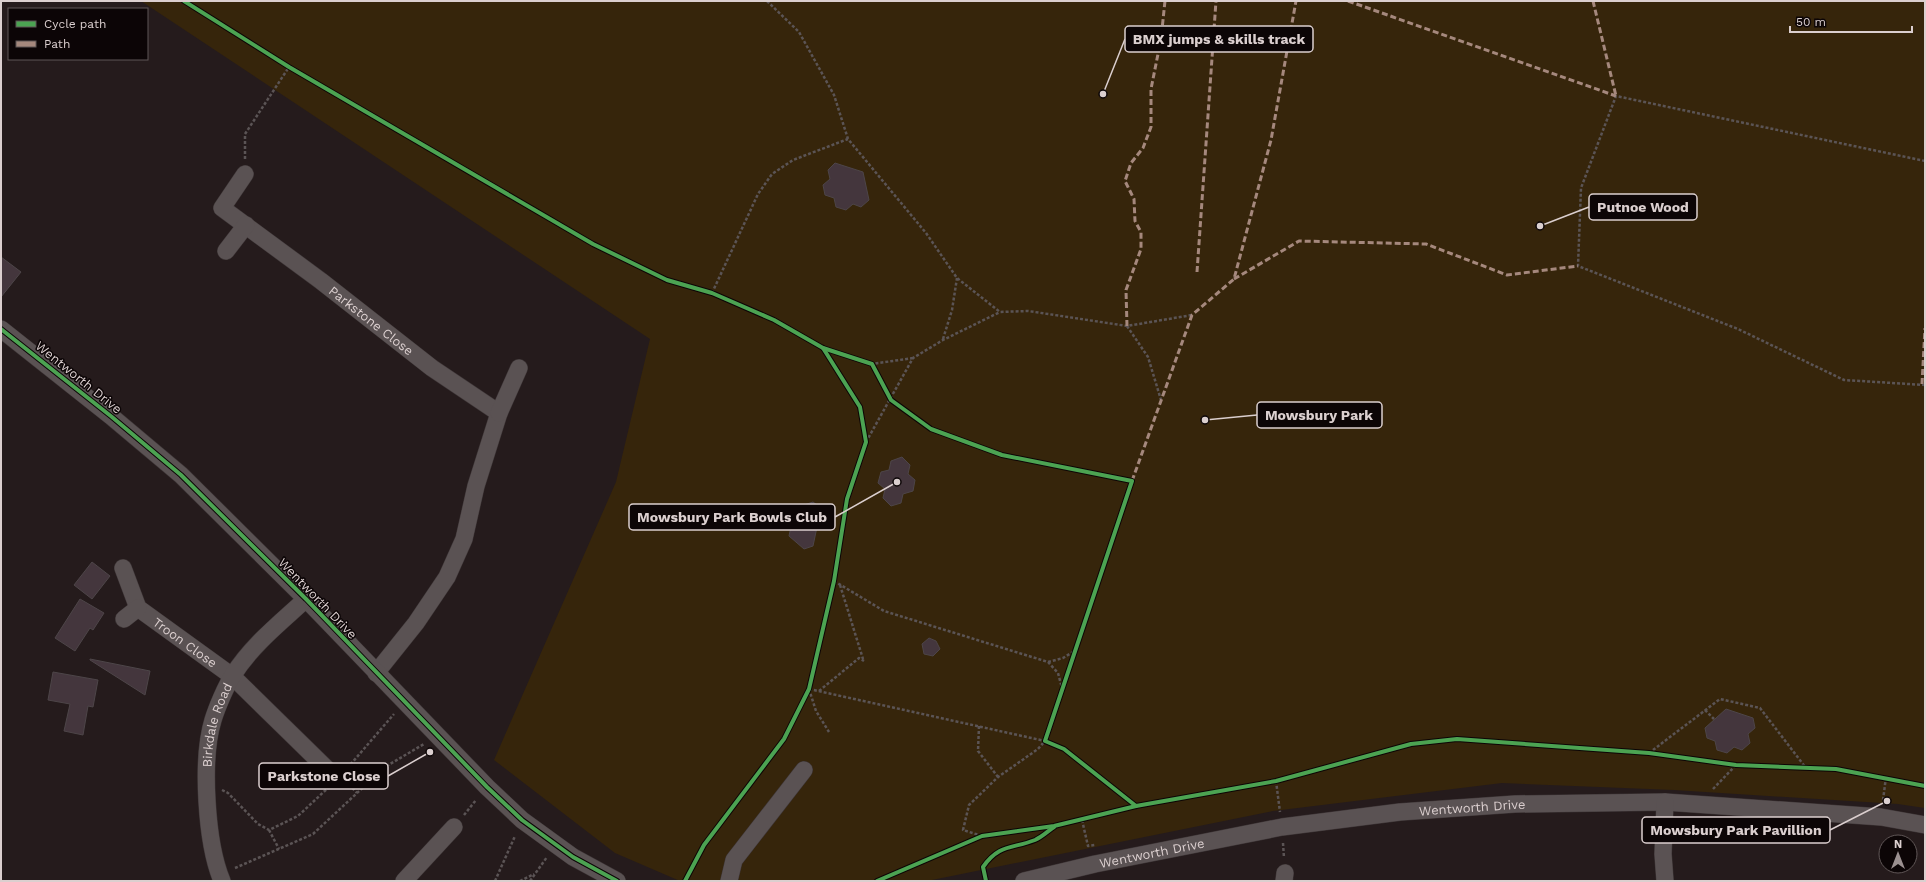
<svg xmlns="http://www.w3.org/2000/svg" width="1926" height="882" viewBox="0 0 1926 882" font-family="'Work Sans',sans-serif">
<rect width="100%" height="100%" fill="#251b1c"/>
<polygon fill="#36250b" points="141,1 1925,1 1925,808 1898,804 1674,790 1502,783 1273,811 927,881 680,881 615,853 494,760 616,482 650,339"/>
<g fill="#44363d" stroke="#4d4548">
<polygon points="835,163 863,172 869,200 861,207 853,204 846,210 836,207 834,198 825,195 823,185 830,179 828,170"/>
<polygon points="1,257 21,272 1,297"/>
<polygon points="902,457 910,465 908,474 915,480 913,491 903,494 901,503 891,506 883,498 885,489 878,483 881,472 889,470 891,461"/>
<polygon points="813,502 821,508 813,546 804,549 789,536 793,517 802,514 804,505"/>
<polygon points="92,562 110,576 92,599 74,585"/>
<polygon points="80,599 104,613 93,630 90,628 75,651 55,638"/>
<polygon points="929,638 936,641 940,649 933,656 924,654 922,644"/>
<polygon points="90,659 150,671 145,695 90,660"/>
<polygon points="53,672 98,680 93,707 88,706 83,735 64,731 70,704 48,700"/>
<polygon points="1726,709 1753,718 1755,728 1748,734 1750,743 1742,750 1734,747 1727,753 1717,750 1715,741 1707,738 1705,728"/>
</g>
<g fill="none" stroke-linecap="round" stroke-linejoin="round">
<g stroke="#3e3637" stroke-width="18">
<g id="minor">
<path id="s1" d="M245,174L222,208L321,281L432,368L499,413L476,486L464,539L447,577L416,623L376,673"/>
<polyline points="226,251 246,225"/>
<polyline points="1,329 112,417 181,475 306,599 487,787 522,820 573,857 617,881"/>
<polyline points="499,413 519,368"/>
<path id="s2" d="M123,568L138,608L232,676L328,770"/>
<polyline points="124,619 138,608"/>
<path id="s3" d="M222,881C206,843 201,759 213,720C217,707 226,686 233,675C252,645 280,623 306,599"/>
<polyline points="404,881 454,827"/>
<polyline points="729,881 734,860 804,770"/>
<path id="s4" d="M1024,881L1095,864L1282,827L1400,812L1515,804L1665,802L1881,817L1925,825"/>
<polyline points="1284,881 1285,873"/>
<polyline points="1665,881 1663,854 1665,802"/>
</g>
</g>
<g stroke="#5b5455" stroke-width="2.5" stroke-dasharray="3 2" stroke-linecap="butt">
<polyline points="767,1 799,32 834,95 848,139 926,233 957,278 1000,312 1028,311 1127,326 1192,315"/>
<polyline points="245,159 245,134 289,67"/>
<polyline points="1925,161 1616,96 1581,188 1578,266 1738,329 1844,380 1925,385"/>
<polyline points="712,293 758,194 772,174 793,160 848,139"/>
<polyline points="1127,326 1148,357 1161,400"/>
<polyline points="943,339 952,310 957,278"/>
<polyline points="823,348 872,364 913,358"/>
<polyline points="872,364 891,400 931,429 1002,455 1132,481 1045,741 1038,749 998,777 969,805 963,830 982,836"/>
<polyline points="866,442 913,358 943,340 1000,312"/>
<polyline points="834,581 884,611 1048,662 1058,673 1062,688"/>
<polyline points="840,585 863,659"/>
<polyline points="1048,662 1063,658 1076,650"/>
<polyline points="809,689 1045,741 1064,749 1136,806"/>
<polyline points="809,689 816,711 829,732"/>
<polyline points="819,691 859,658 864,661"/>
<polyline points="1705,710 1714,719"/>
<polyline points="979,726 978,751 998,777"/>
<polyline points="1649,753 1720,699 1760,708 1806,768"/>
<polyline points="344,772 394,714"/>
<polyline points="342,777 357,793"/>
<polyline points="1276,781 1280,812"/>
<polyline points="1713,789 1736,765"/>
<polyline points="222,790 228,793 258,824 269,830 298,816 330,786"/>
<polyline points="1883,800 1886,777"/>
<polyline points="464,815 476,800"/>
<polyline points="1082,820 1088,846 1095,845"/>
<polyline points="269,830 279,849"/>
<polyline points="1283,843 1284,858"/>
<polyline points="235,868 313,834 385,767 424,744"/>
<polyline points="495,881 515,836"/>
<polyline points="520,881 534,874"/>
<polyline points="530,881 547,857"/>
</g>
<use href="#minor" stroke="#5a5253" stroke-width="17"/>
<g stroke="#a5887d" stroke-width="3" stroke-dasharray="6 3" stroke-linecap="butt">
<polyline points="1348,1 1616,96"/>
<polyline points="1593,1 1616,96"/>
<polyline points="1197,272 1216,1"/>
<polyline points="1234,279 1299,241 1426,244 1507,275 1578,266"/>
<polyline points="1127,326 1126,290 1141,249 1141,232 1135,221 1134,199 1125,181 1131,163 1143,148 1151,127 1151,89 1161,39 1165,1"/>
<polyline points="1922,384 1925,328"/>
<polyline points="1132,481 1192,315 1234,279 1271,140 1296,1"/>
</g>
<g stroke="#0c0506" stroke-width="6">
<g id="cycleway">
<polyline points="184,1 289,67 593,244 667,280 712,293 774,320 823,348 872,364 891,400 931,429 1002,455 1132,481 1045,741 1064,749 1136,806"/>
<polyline points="1,329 112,417 181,475 306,599 487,787 522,820 573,857 617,881"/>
<polyline points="685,881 704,845 784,739 809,689 834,581 847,499 866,442 860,407 823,348"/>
<polyline points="877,881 982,836 1054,826 1136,806 1276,781 1411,744 1457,739 1649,753 1736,765 1836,769 1925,786"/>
<path d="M986,881L983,867C999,844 1012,849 1035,840C1042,837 1048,831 1054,827"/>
</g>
</g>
<use href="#cycleway" stroke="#4ca352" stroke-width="4"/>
</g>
<g text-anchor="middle" stroke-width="3" stroke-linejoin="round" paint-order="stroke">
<g font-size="13" fill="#dbcfcf" stroke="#0c0506">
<text dy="5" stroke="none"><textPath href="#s1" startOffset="228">Parkstone Close</textPath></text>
<text transform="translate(79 377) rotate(39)" y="5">Wentworth Drive</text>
<text transform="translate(318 598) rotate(46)" y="5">Wentworth Drive</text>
<text dy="5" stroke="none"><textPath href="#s2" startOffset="101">Troon Close</textPath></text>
<text dy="5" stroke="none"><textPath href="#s3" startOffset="159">Birkdale Road</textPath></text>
<text dy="5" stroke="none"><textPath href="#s4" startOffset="455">Wentworth Drive</textPath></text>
<text dy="5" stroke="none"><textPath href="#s4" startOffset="131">Wentworth Drive</textPath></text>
</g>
</g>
<path fill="none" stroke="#dbcfcf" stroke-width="1.5" d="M1103 94L1125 39M1540 226L1589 207M1205 420L1257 415M897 482L835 517M430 752L388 776M1887 801L1830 830"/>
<g fill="#dbcfcf" stroke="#0c0506" stroke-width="1.5">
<circle cx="1103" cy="94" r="4"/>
<circle cx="1540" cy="226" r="4"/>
<circle cx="1205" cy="420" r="4"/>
<circle cx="897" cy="482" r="4"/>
<circle cx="430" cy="752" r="4"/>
<circle cx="1887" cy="801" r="4"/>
</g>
<g fill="#0c0506" stroke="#dbcfcf" stroke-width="1.5">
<rect x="1125" y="26" width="188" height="26" rx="4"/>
<rect x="1589" y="194" width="108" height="26" rx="4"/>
<rect x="1257" y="402" width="125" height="26" rx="4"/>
<rect x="629" y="504" width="206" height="26" rx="4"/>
<rect x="259" y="763" width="129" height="26" rx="4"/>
<rect x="1642" y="817" width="188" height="26" rx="4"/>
</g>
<g font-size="14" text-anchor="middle" font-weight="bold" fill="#dbcfcf">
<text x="1219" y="44">BMX jumps &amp; skills track</text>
<text x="1643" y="212">Putnoe Wood</text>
<text x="1319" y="420">Mowsbury Park</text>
<text x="732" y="522">Mowsbury Park Bowls Club</text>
<text x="324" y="781">Parkstone Close</text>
<text x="1736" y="835">Mowsbury Park Pavillion</text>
</g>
<rect width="1926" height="882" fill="none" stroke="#dbcfcf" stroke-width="4"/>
<rect x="8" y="8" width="140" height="52" fill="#0c0506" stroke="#5f5656"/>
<rect x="16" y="21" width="20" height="6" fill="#4ca352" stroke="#5f5656"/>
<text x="44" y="28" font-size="12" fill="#dbcfcf">Cycle path</text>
<rect x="16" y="41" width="20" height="6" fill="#a5887d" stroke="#5f5656"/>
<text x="44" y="48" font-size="12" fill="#dbcfcf">Path</text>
<g transform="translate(1898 854)"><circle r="19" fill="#0c0506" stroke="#5f5656"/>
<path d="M0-3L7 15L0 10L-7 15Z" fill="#9b9090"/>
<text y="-6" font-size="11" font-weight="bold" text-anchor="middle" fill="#dbcfcf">N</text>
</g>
<path d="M1790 26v6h122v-6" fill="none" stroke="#dbcfcf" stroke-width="2"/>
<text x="1796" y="26" font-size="12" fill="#dbcfcf" stroke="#0c0506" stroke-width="3" paint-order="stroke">50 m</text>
</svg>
